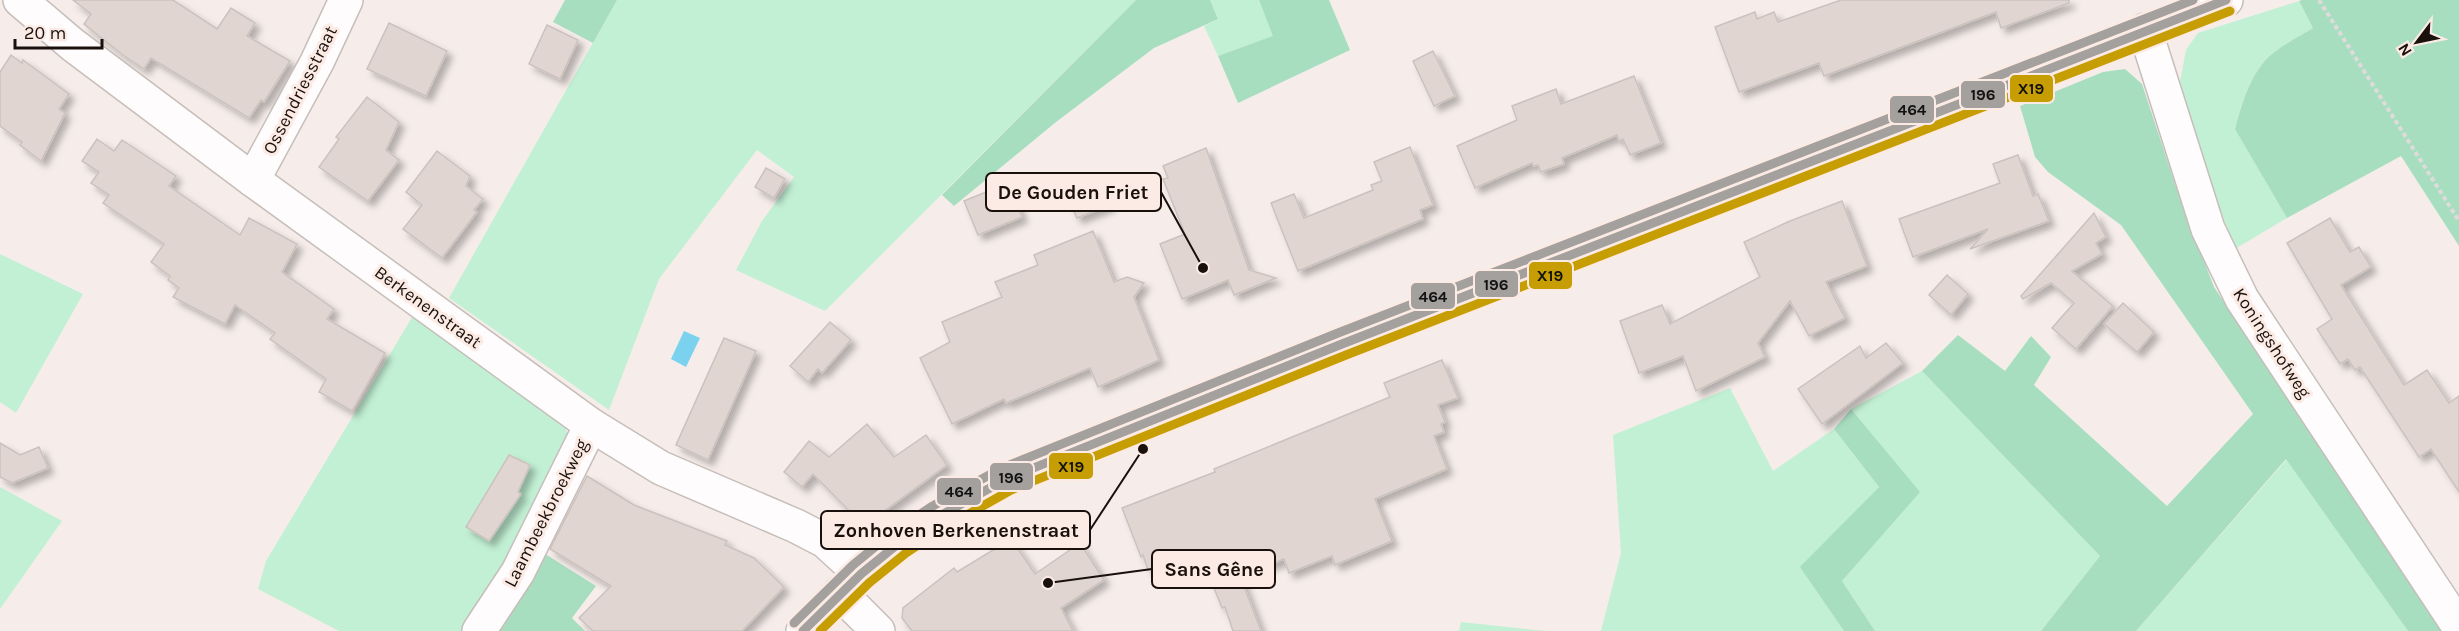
<svg xmlns="http://www.w3.org/2000/svg" width="2459" height="631" viewBox="0 0 2459 631" font-family="Karla,sans-serif">
<defs>
<filter id="shadow"><feDropShadow dx="5.5" dy="5.5" stdDeviation="3" flood-color="#0004"/></filter>
</defs>
<rect width="100%" height="100%" fill="#f6edea"/>
<g fill="#c2f0d4">
<polygon points="617,0 1136,0 825,311 736,270 762,221 794,177 757,150 659,279 609,410 449,298"/>
<polygon points="1210,0 1259,0 1274,36 1218,56 1204,26 1218,19"/>
<path d="M2299,1L2313,28C2297,38 2275,48 2263,63C2248,82 2241,106 2235,128L2287,218L2235,249L2191,130L2180,82L2186,50L2198,33Z"/>
<polygon points="0,254 83,294 16,413 0,402"/>
<polygon points="417,309 564,421 568,437 545,495 466,631 339,631 258,589 266,561"/>
<polygon points="1922,371 2100,556 2041,631 1875,631 1842,581 1919,492 1851,409"/>
<polygon points="1730,388 1773,471 1834,429 1879,487 1801,567 1844,631 1601,631 1621,553 1613,435"/>
<polygon points="2287,459 2408,631 2136,631"/>
<polygon points="0,487 62,521 0,609"/>
<polygon points="1461,622 1546,631 1459,631"/>
</g>
<g fill="#a8dec0">
<polygon points="565,0 617,0 593,43 553,22"/>
<polygon points="1136,0 1210,0 1218,19 1154,48 1056,122 954,206 942,195"/>
<polygon points="1259,0 1329,0 1350,50 1238,103 1218,56 1273,36"/>
<path d="M2302,0H2459V246L2401,156L2287,218L2235,129C2241,106 2248,82 2263,63C2275,48 2297,38 2313,28L2299,1Z"/>
<polygon points="2125,69 2142,84 2180,199 2214,287 2441,631 2408,631 2286,459 2136,631 2041,631 2100,556 1922,371 1958,335 2005,371 2031,336 2051,357 2034,385 2167,506 2253,414 2121,225 2048,172 2035,157 2020,106 2103,72"/>
<polygon points="1851,409 1920,492 1842,581 1875,631 1844,631 1800,567 1879,487 1834,429"/>
<polygon points="539,550 596,586 572,618 585,631 488,631"/>
</g>
<polygon fill="#7ad2ee" points="684,331 700,338 686,367 671,359"/>
<g fill="#e0d5d1" stroke="#cbc2be" stroke-width="1.5" filter="url(#shadow)">
<polygon points="73,0 173,0 217,29 231,8 255,23 247,36 290,61 264,102 261,100 249,118 151,58 144,69 123,55 84,24 91,14"/>
<polygon points="1841,0 2069,0 2069,3 2001,28 1996,12 1824,76 1819,63 1739,92 1715,27 1755,12 1757,19 1774,12 1778,22"/>
<polygon points="389,23 447,51 426,96 367,69"/>
<polygon points="547,25 578,40 560,79 529,64"/>
<polygon points="1433,51 1455,96 1434,106 1413,61"/>
<polygon points="11,55 22,63 23,60 69,94 59,109 65,113 41,161 20,145 22,142 0,126 0,72"/>
<polygon points="1634,76 1661,143 1630,155 1623,139 1619,141 1617,135 1562,158 1564,164 1541,172 1538,165 1533,166 1532,163 1475,188 1457,146 1517,120 1512,106 1556,89 1561,104"/>
<polygon points="367,97 399,122 386,150 399,160 368,201 319,167 339,139 336,137"/>
<polygon points="97,139 114,151 122,140 176,176 169,186 240,235 249,218 297,244 282,272 334,309 327,319 385,353 352,411 319,392 326,379 270,339 275,333 235,305 225,324 173,297 179,288 168,280 170,276 151,262 164,244 103,203 109,195 91,183 99,172 82,161"/>
<polygon points="1410,147 1433,205 1420,210 1423,219 1298,271 1271,203 1294,194 1304,218 1373,190 1371,185 1382,181 1374,162"/>
<polygon points="1206,148 1249,270 1276,278 1234,295 1228,280 1182,299 1160,244 1185,234 1163,179 1168,178 1163,166"/>
<polygon points="437,151 470,176 466,186 483,199 474,210 477,212 442,258 403,229 422,205 406,192"/>
<polygon points="2018,155 2033,196 2038,194 2049,221 1970,249 1988,229 1913,257 1899,219 2000,183 1993,164"/>
<polygon points="766,168 785,179 774,198 755,187"/>
<polygon points="1101,180 1110,205 1077,218 1066,195"/>
<polygon points="1008,183 1022,217 978,235 964,201"/>
<polygon points="1842,201 1867,266 1826,282 1845,318 1809,336 1790,301 1758,343 1765,357 1696,391 1683,356 1639,373 1620,321 1662,305 1670,324 1760,277 1744,242 1790,221"/>
<polygon points="2094,213 2106,237 2096,243 2102,254 2072,271 2113,306 2076,349 2052,328 2074,303 2051,283 2023,299 2021,296"/>
<polygon points="2330,218 2350,252 2359,247 2371,267 2341,285 2404,385 2427,370 2449,403 2459,396 2459,492 2431,449 2419,457 2360,367 2355,370 2348,359 2340,364 2317,329 2332,319 2287,243"/>
<polygon points="1093,231 1114,282 1127,277 1144,283 1134,297 1159,360 1098,387 1090,368 1006,403 1004,399 952,424 920,358 950,342 942,322 1002,297 995,282 1038,265 1034,255"/>
<polygon points="1947,275 1968,294 1951,315 1929,295"/>
<polygon points="2123,303 2154,332 2137,352 2104,324"/>
<polygon points="830,322 851,340 822,373 818,369 808,382 790,366"/>
<polygon points="724,338 756,351 708,460 676,445"/>
<polygon points="1886,343 1903,363 1822,424 1798,389 1860,346 1866,358"/>
<polygon points="1442,360 1458,398 1438,405 1445,422 1441,424 1444,432 1434,436 1447,469 1375,499 1392,541 1335,565 1332,556 1289,573 1284,559 1240,576 1261,631 1233,631 1225,607 1222,608 1199,550 1148,570 1143,555 1141,557 1122,508 1215,472 1214,469 1390,397 1384,383"/>
<polygon points="867,424 894,457 926,435 947,465 868,523 860,522 813,474 802,487 784,472 809,441 829,457"/>
<polygon points="0,443 20,455 39,447 48,468 12,483 0,477"/>
<polygon points="509,455 530,465 518,492 521,494 489,541 466,527"/>
<polygon points="587,476 634,505 727,541 725,545 754,558 784,587 742,631 593,631 579,618 611,586 550,549"/>
<polygon points="1011,539 1035,574 1080,543 1104,580 1061,608 1073,631 912,631 902,618 903,608 954,568 957,572"/>
</g>
<g fill="none" stroke-linecap="round" stroke-linejoin="round">
<g stroke="#c6beba" stroke-width="36">
<g id="minor">
<polyline points="20,0 73,45 253,180 591,425 661,468 796,526 825,541 861,574"/>
<polyline points="2145,30 2208,229 2242,299 2459,627"/>
<polyline points="253,180 317,62 346,0"/>
<polyline points="840,593 878,631"/>
<polyline points="479,631 518,572 591,425"/>
<path d="M803,631C833,600 864,569 899,543C932,519 969,499 1006,479L1342,344L2226,0"/>
</g>
</g>
<polyline stroke="#dedbdb" stroke-width="4" stroke-dasharray="4.5 3" stroke-linecap="butt" points="2319,0 2459,221"/>
<use href="#minor" stroke="#fefcfc" stroke-width="33"/>
<g stroke="#fcebe4" stroke-width="14">
<polyline id="bus-1" points="803,631 861,574 899,543 938,517 1006,479 1342,344 2226,0"/>
</g>
<g stroke="#fcebe4" stroke-width="14">
<polyline id="bus-2" points="820,631 869,583 906,553 944,528 1011,490 1346,355 2230,11"/>
</g>
<g stroke="#fcebe4" stroke-width="14">
<polyline id="bus-3" points="794,623 853,565 892,533 931,507 1002,468 1338,333 2193,0"/>
</g>
<use href="#bus-1" stroke="#a3a09e" stroke-width="9"/>
<use href="#bus-2" stroke="#c69d03" stroke-width="9"/>
<use href="#bus-3" stroke="#a3a09e" stroke-width="9"/>
</g>
<g text-anchor="middle" stroke-width="6" stroke-linejoin="round" paint-order="stroke">
<g font-size="18" fill="#1a110d" stroke="#fcebe4">
<text transform="translate(300 90) rotate(-63)" y="6">Ossendriesstraat</text>
<text transform="translate(428 307) rotate(36)" y="6">Berkenenstraat</text>
<text transform="translate(2272 343) rotate(57)" y="6">Koningshofweg</text>
<text transform="translate(546 513) rotate(-63)" y="6">Laambeekbroekweg</text>
</g>
</g>
<path fill="none" stroke="#1a110d" stroke-width="2" d="M1203 268L1161 192M1143 449L1090 530M1048 583L1152 569"/>
<g fill="#1a110d" stroke="#fcebe4" stroke-width="2">
<circle cx="1203" cy="268" r="6"/>
<circle cx="1143" cy="449" r="6"/>
<circle cx="1048" cy="583" r="6"/>
</g>
<g fill="#fcebe4" stroke="#1a110d" stroke-width="2">
<rect x="986" y="173" width="175" height="38" rx="6"/>
<rect x="821" y="511" width="269" height="38" rx="6"/>
<rect x="1152" y="550" width="123" height="38" rx="6"/>
</g>
<g font-size="20" text-anchor="middle" font-weight="bold" fill="#1a110d">
<text x="1073" y="199">De Gouden Friet</text>
<text x="956" y="537">Zonhoven Berkenenstraat</text>
<text x="1214" y="576">Sans Gêne</text>
</g>
<g stroke="#fcebe4" stroke-width="2">
<rect x="2009" y="74" width="45" height="29" rx="6" fill="#c69d03"/>
<rect x="1960" y="80" width="46" height="29" rx="6" fill="#a3a09e"/>
<rect x="1889" y="95" width="46" height="29" rx="6" fill="#a3a09e"/>
<rect x="1528" y="261" width="45" height="29" rx="6" fill="#c69d03"/>
<rect x="1474" y="270" width="45" height="28" rx="6" fill="#a3a09e"/>
<rect x="1410" y="282" width="46" height="28" rx="6" fill="#a3a09e"/>
<rect x="1048" y="452" width="46" height="28" rx="6" fill="#c69d03"/>
<rect x="989" y="462" width="45" height="29" rx="6" fill="#a3a09e"/>
<rect x="936" y="477" width="46" height="29" rx="6" fill="#a3a09e"/>
</g>
<g font-size="16" text-anchor="middle" font-weight="bold" fill="#111">
<text x="2031" y="94">X19</text>
<text x="1983" y="100">196</text>
<text x="1912" y="115">464</text>
<text x="1550" y="281">X19</text>
<text x="1496" y="290">196</text>
<text x="1433" y="302">464</text>
<text x="1071" y="472">X19</text>
<text x="1011" y="483">196</text>
<text x="959" y="497">464</text>
</g>
<g transform="translate(2417 42) rotate(238)" stroke="#fcebe4" stroke-width="4.5" paint-order="stroke">
<path d="M0-4.5L10 22L0 15L-10 22Z" fill="#1a110d"/>
<text y="-9" font-size="16" font-weight="bold" text-anchor="middle" fill="#1a110d">N</text>
</g>
<path d="M15 39v9h87v-9" fill="none" stroke="#1a110d" stroke-width="3"/>
<text x="24" y="39" font-size="18" fill="#1a110d" stroke="#fcebe4" stroke-width="4.5" paint-order="stroke">20 m</text>
</svg>
